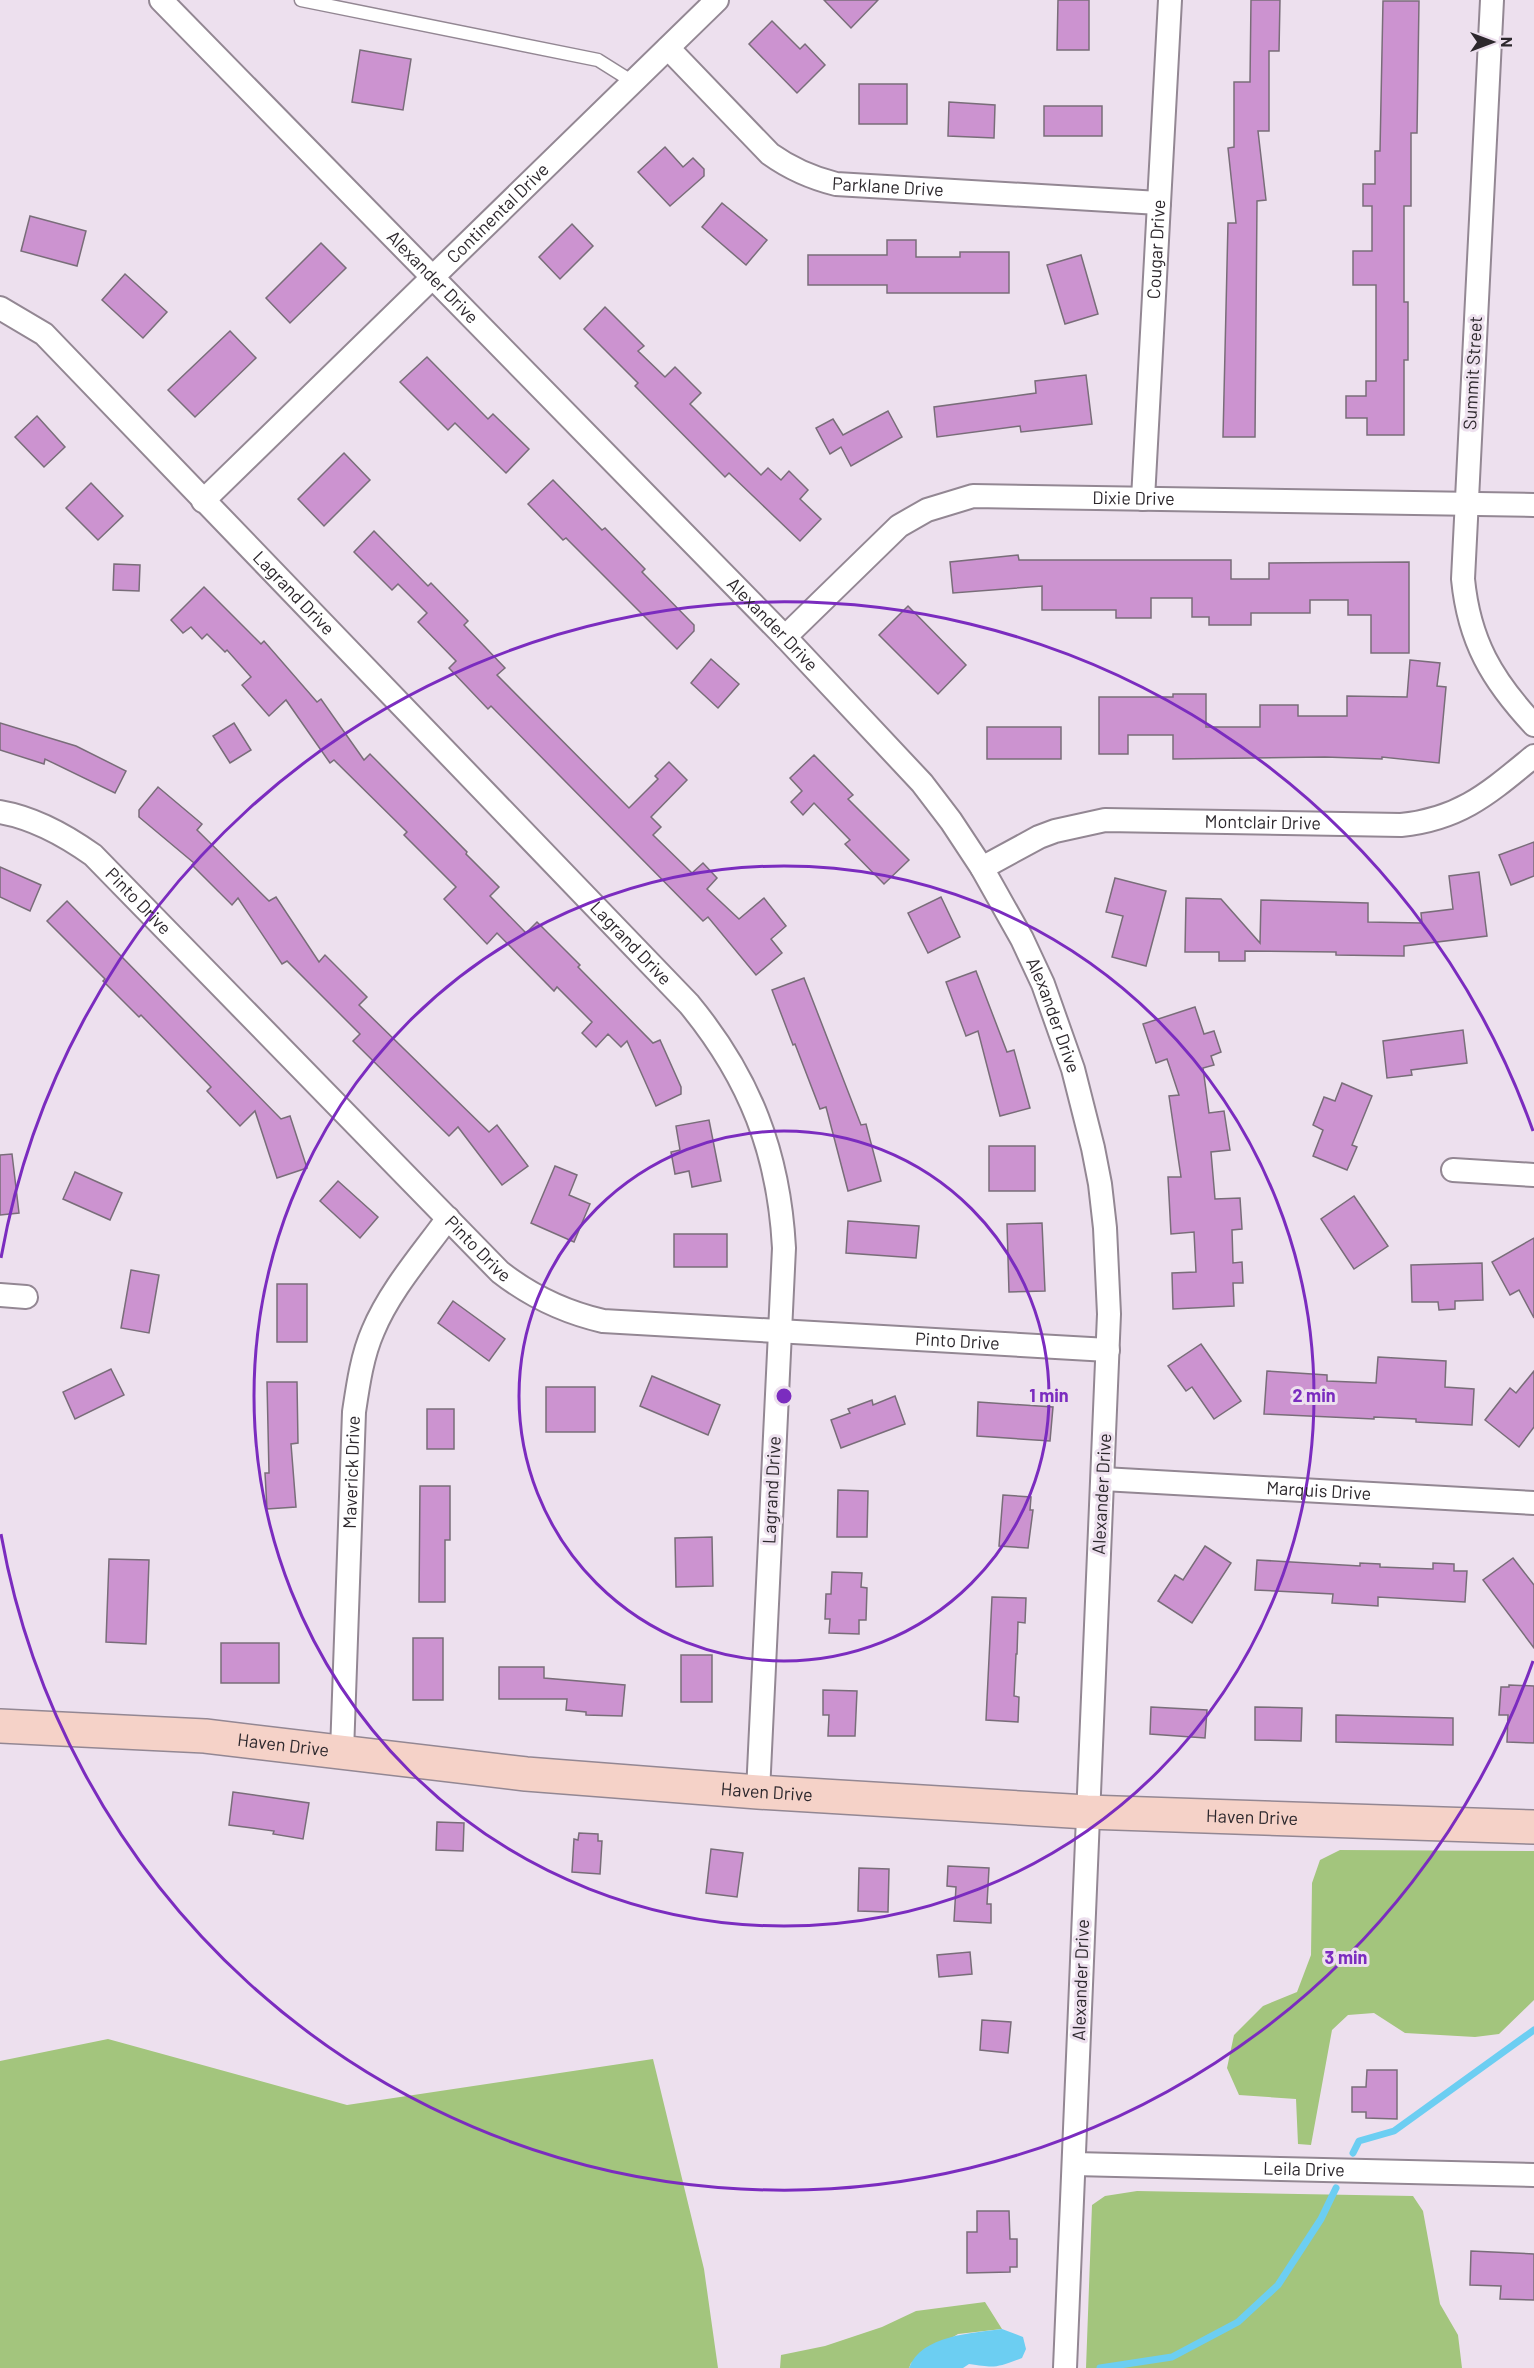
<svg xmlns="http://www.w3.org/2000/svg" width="1534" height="2368" viewBox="0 0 1534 2368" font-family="Barlow,sans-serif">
<rect width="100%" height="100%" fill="#ede0ee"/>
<g fill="#a3c57d">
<polygon points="1340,1850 1534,1851 1534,2000 1499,2034 1475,2037 1405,2033 1374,2013 1348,2015 1332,2030 1311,2145 1298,2144 1296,2099 1239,2095 1227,2068 1234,2035 1263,2006 1297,1992 1311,1955 1312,1883 1320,1860"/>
<polygon points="108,2039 347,2105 653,2059 704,2269 718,2368 0,2368 0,2061"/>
<polygon points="1137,2191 1413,2196 1423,2211 1440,2304 1458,2335 1462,2368 1086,2368 1092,2205 1105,2196"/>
<polygon points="985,2302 1002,2329 958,2334 911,2363 909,2368 780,2368 781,2355 825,2346 882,2327 916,2311"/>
</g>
<path fill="#6ccef2" d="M1002,2329L1023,2337L1026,2349L1022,2358C995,2368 996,2368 969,2364L963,2368H909C921,2335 973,2333 1002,2329Z"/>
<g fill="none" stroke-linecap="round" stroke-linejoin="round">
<g stroke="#6ccef2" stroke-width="7">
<polyline points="1353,2153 1359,2141 1394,2131 1534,2030"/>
<polyline points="1100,2368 1172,2357 1238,2322 1278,2285 1321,2219 1336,2188"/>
</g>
</g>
<g fill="#cc93d0" stroke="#796d79" stroke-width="1.5">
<polygon points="824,0 878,0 851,28"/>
<polygon points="1058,0 1089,0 1089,50 1057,50"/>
<polygon points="1251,0 1280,0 1279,51 1269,51 1269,131 1258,131 1266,200 1257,201 1255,437 1223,437 1228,223 1236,223 1228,148 1234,147 1234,82 1250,82"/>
<polygon points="1383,1 1419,1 1417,133 1411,133 1411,206 1404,206 1404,302 1408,302 1408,360 1404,360 1404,435 1367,435 1367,418 1346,418 1346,396 1366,396 1366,381 1376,381 1376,285 1353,285 1353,251 1372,251 1372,206 1363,206 1363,184 1375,184 1375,151 1380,151"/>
<polygon points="772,21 800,49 805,44 825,65 797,93 749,44"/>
<polygon points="360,50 411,59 403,110 352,102"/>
<rect x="859" y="84" width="48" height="40"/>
<polygon points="949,102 995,105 994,138 948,136"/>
<rect x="1044" y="106" width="58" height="30"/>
<polygon points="665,147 683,167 693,158 704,169 704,176 670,206 638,172"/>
<polygon points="722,203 767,240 746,265 702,227"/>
<polygon points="30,216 86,231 77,266 21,251"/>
<polygon points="572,224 593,246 560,279 539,257"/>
<polygon points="887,240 916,240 916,257 960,257 960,252 1009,252 1009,293 887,293 887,285 808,285 808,255 887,255"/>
<polygon points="321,243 346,268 290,323 266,298"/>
<polygon points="1081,255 1098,314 1065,324 1047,265"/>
<polygon points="125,274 167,312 143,338 102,300"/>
<polygon points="605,307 644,346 638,351 665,377 675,367 701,393 690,404 761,475 768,468 781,480 789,471 808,490 800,499 821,519 800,541 729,473 725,477 635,386 638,383 584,329"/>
<polygon points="230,331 256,358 195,417 168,390"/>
<polygon points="427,357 488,419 493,414 529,449 506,473 455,423 448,430 400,382"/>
<polygon points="1086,375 1092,424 1021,432 1020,426 937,437 934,407 1036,393 1035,381"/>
<polygon points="888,411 902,437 851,466 841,447 830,454 816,428 833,419 843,435"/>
<polygon points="37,416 65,447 44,467 15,437"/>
<polygon points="344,453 370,480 324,526 298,499"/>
<polygon points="553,480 602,530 605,528 645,569 642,572 694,625 694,631 677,649 566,538 563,540 528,504"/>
<polygon points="91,483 123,516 98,540 66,508"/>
<polygon points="374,531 428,586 431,583 468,621 464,625 505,668 497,675 629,808 658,779 655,776 669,762 687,780 651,817 661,827 653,835 692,873 703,863 717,878 707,889 739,919 764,898 786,926 771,939 782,953 756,975 708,917 703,921 491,706 488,709 449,668 456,661 418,622 427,613 398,584 392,590 354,552"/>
<polygon points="1018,555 1019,560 1231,560 1231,579 1269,579 1269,563 1409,562 1409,653 1371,653 1371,615 1348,615 1348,600 1310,600 1310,613 1251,613 1251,625 1209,625 1209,617 1192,617 1192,598 1151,598 1151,618 1116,618 1116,610 1042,610 1042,586 953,593 950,562"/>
<polygon points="114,564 140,565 139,591 113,590"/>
<polygon points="204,587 261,644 264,641 317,702 321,699 364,760 370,754 467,852 466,854 499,887 490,896 526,933 537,922 580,965 578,967 653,1043 660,1040 681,1087 681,1094 656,1106 627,1041 621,1047 608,1034 596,1047 582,1033 592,1022 557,987 554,991 497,933 487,944 444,899 456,887 404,835 407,832 334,760 330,763 286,700 269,716 242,685 251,677 227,650 225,652 207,634 202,639 191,627 183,633 171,620"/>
<polygon points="908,606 966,665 938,694 879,635"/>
<polygon points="711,659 739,684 718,708 691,683"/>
<polygon points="1410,660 1440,663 1437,686 1446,687 1439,763 1382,757 1382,759 1325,757 1173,759 1173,735 1128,735 1128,754 1099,754 1099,697 1173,697 1173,694 1206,694 1206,727 1260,727 1260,705 1298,705 1298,716 1347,716 1347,696 1407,697"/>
<polygon points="0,723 76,746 126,771 115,793 45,759 44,764 0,750"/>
<polygon points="234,723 251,750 230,763 213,736"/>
<rect x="987" y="727" width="74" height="32"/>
<polygon points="814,755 853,795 848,799 909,860 884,884 845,844 850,840 814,803 803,815 791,802 802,791 790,778"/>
<polygon points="158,787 202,824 197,830 269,901 276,897 319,962 325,955 367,997 359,1005 489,1132 497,1125 528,1166 502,1185 458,1127 449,1136 353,1041 360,1034 287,961 282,964 238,898 232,905 192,865 194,863 139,817 139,810"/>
<polygon points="1534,842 1534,876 1511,885 1499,855"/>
<polygon points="0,867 41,885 30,911 0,897"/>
<polygon points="1479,872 1487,936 1404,946 1404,956 1336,955 1336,952 1245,951 1245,961 1219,961 1219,952 1185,952 1186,898 1221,899 1260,943 1261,900 1368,903 1368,922 1422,923 1421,913 1453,909 1449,876"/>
<polygon points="1115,878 1166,891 1146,966 1112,957 1123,916 1106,912"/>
<polygon points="941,897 960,937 928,953 908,913"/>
<polygon points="67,901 281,1119 290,1116 307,1168 277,1178 255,1111 240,1126 207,1091 211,1087 141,1015 139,1017 103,981 105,979 47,921"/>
<polygon points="976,971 1007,1052 1014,1050 1030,1108 1000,1116 978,1031 966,1036 946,982"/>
<polygon points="804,978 861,1125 866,1124 881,1181 848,1191 826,1107 820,1109 795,1044 793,1045 772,990"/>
<polygon points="1195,1007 1204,1034 1214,1031 1221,1052 1211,1056 1214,1065 1203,1068 1209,1113 1224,1111 1230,1150 1211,1152 1215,1199 1240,1198 1242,1229 1232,1230 1233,1263 1242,1262 1243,1283 1233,1283 1234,1306 1173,1309 1172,1273 1196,1272 1194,1232 1171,1234 1168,1177 1181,1177 1169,1096 1179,1095 1167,1059 1156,1063 1143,1024"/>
<polygon points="1463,1030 1467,1063 1411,1070 1412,1075 1387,1078 1383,1041"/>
<polygon points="1342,1083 1372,1096 1352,1145 1357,1147 1347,1170 1313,1156 1323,1130 1313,1125 1324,1097 1335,1101"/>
<polygon points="709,1120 721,1181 692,1187 689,1171 675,1174 671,1152 680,1150 676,1126"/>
<rect x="989" y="1146" width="46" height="45"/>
<polygon points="12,1154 19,1213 0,1215 0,1155"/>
<polygon points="555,1166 577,1175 569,1195 590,1204 574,1242 531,1223"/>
<polygon points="75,1172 122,1193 110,1220 63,1199"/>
<polygon points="338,1181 378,1217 360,1238 320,1201"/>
<polygon points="1354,1196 1388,1246 1354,1269 1321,1219"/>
<polygon points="848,1221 919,1226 916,1258 846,1253"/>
<polygon points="1042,1223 1045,1291 1009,1292 1007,1224"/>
<rect x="674" y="1234" width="53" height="33"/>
<polygon points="1534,1238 1534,1318 1519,1290 1510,1295 1492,1262"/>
<polygon points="1482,1263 1483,1300 1455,1301 1455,1309 1439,1310 1438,1302 1412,1302 1411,1265"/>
<polygon points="131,1270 159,1275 149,1333 121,1328"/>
<rect x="277" y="1284" width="30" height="58"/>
<polygon points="453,1301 505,1339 489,1361 438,1323"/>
<polygon points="1201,1344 1241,1401 1214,1419 1192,1387 1186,1391 1168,1366"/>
<polygon points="1378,1357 1446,1361 1445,1387 1474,1389 1472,1425 1416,1422 1416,1419 1374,1417 1374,1419 1264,1414 1267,1371 1327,1375 1327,1381 1376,1383"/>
<polygon points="111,1369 124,1395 75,1419 63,1392"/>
<polygon points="1534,1371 1534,1427 1519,1447 1485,1420 1510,1388 1516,1393"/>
<polygon points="652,1376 720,1405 708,1435 640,1406"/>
<polygon points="267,1382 297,1382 298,1443 291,1444 296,1507 267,1509 265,1473 269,1473"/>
<rect x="546" y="1387" width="49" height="45"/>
<polygon points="895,1396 905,1424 841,1448 831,1420 850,1413 848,1409 872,1400 873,1405"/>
<polygon points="978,1402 1053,1407 1050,1441 977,1436"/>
<rect x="427" y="1409" width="27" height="40"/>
<polygon points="420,1486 450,1486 450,1540 445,1540 445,1602 419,1602"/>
<polygon points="838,1490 868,1491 867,1537 837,1537"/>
<polygon points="1003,1495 1031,1497 1030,1510 1033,1510 1028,1548 999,1546"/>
<polygon points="712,1537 713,1586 676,1587 675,1538"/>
<polygon points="1205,1546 1231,1563 1192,1623 1158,1601 1175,1575 1183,1580"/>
<polygon points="1513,1558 1534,1585 1534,1648 1483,1580"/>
<polygon points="109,1559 149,1560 146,1644 106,1642"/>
<polygon points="1257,1560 1360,1566 1360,1563 1380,1564 1380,1567 1433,1569 1433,1563 1454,1564 1454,1571 1467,1571 1465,1602 1378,1597 1378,1606 1332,1603 1333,1594 1255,1590"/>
<polygon points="832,1572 862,1573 861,1587 867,1588 866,1620 859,1620 859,1634 829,1633 830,1619 825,1619 826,1594 831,1594"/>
<polygon points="992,1597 1026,1598 1025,1623 1018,1622 1017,1654 1016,1654 1014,1696 1019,1697 1018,1722 986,1720"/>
<rect x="413" y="1638" width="30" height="62"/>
<rect x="221" y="1643" width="58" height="40"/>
<rect x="681" y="1655" width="31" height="47"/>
<polygon points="499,1667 544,1667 544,1678 625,1685 622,1716 586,1715 586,1712 566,1710 567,1699 499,1699"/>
<polygon points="1509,1685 1534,1686 1534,1743 1507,1742 1508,1715 1499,1715 1501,1687 1509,1687"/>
<polygon points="823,1690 857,1691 855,1736 828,1736 829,1715 823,1715"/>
<polygon points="1151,1707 1207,1710 1205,1738 1150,1734"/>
<polygon points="1255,1707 1302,1708 1301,1741 1255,1740"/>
<polygon points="1336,1715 1453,1718 1453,1745 1336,1742"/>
<polygon points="233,1792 309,1803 303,1839 273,1834 274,1831 229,1825"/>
<polygon points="437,1822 464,1823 463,1851 436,1850"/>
<polygon points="579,1833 598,1834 598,1841 602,1841 600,1874 572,1872 574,1839 578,1840"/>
<polygon points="711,1849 743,1853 737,1897 706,1893"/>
<polygon points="948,1866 989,1868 987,1904 991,1904 991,1923 954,1921 956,1887 947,1886"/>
<polygon points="859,1868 889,1869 888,1912 858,1911"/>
<polygon points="970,1952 972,1974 939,1977 937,1955"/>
<polygon points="982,2020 1011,2022 1008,2053 980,2050"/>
<polygon points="1367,2070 1397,2070 1397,2119 1366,2118 1366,2112 1352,2112 1352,2087 1366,2087"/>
<polygon points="977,2211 1009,2211 1010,2239 1017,2239 1017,2267 1010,2267 1010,2272 967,2273 967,2232 977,2232"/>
<polygon points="1471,2251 1534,2254 1534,2300 1500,2299 1501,2286 1470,2285"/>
</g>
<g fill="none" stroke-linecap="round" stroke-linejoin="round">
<g stroke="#938793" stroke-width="15">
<polyline id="lane" points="301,0 598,60 633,82"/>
</g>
<g stroke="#938793" stroke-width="26">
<g id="street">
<path id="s1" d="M161,0L785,637L922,783L951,821L982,868L1022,939L1043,984L1073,1069L1093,1148L1100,1184L1105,1228L1109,1314L1065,2368"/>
<path d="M1492,0L1463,579C1469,641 1492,680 1534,725"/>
<path id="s2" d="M668,48L770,154C791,169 812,178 836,184L1159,203"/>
<path id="s3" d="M0,308L44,334L689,1004C750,1078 779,1153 784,1248L758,1792"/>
<path id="s4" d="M1143,499L1170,0"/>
<path id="s5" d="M203,501L717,0"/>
<path id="s6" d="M785,637L899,526L927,510L973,496L1534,505"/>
<path id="s7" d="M0,812C35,818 65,835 93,855L500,1272C532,1297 564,1312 603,1321L1108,1350"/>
<path id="s8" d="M982,868L1039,837L1055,831L1105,820L1401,825C1461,819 1490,792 1534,756"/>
<polyline points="1453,1170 1534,1175"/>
<polyline points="0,1295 26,1297"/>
<path id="s9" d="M1103,1479L1534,1503"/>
<path id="s10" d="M342,1752L354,1412C358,1385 362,1356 373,1331C390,1290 422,1254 448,1218"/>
<path id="s11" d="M1074,2164L1534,2175"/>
</g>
</g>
<g stroke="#938793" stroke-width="36">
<g id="secondary">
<path id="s12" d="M0,1726L205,1736L526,1774L758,1792L1087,1812L1534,1827"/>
</g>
</g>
<use href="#lane" stroke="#fff" stroke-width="12"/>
<use href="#street" stroke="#fff" stroke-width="22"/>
<use href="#secondary" stroke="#f5d2c8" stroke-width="33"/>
</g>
<g fill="none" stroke="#7b2cbf" stroke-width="3">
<circle cx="784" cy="1396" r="265"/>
<circle cx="784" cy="1396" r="530"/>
<path d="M1533 1661A795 795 0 0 1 1 1534M1 1258A795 795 0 0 1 1533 1131"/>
</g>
<g text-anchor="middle" stroke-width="6" stroke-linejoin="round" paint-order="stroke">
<g font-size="18" fill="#2d282d" stroke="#ede0ee">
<text dy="6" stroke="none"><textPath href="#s2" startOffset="272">Parklane Drive</textPath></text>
<text dy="6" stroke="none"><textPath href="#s5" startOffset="412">Continental Drive</textPath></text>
<text dy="6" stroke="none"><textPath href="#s4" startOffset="250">Cougar Drive</textPath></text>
<text dy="6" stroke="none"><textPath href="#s1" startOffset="388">Alexander Drive</textPath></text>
<text transform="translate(1473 373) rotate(-87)" y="6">Summit Street</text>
<text dy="6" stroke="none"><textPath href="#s6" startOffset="400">Dixie Drive</textPath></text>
<text dy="6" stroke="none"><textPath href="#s3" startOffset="411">Lagrand Drive</textPath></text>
<text dy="6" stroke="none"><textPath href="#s1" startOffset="874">Alexander Drive</textPath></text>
<text dy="6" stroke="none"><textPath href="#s8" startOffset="291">Montclair Drive</textPath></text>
<text dy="6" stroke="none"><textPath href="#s7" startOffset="168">Pinto Drive</textPath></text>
<text dy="6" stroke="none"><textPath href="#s3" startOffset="897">Lagrand Drive</textPath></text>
<text dy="6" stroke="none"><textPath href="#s1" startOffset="1360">Alexander Drive</textPath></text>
<text dy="6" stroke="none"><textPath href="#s7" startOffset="654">Pinto Drive</textPath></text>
<text dy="6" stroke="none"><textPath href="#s7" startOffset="1156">Pinto Drive</textPath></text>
<text dy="6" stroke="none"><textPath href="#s10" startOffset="280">Maverick Drive</textPath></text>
<text transform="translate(772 1490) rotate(-87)" y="6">Lagrand Drive</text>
<text dy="6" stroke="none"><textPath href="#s9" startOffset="216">Marquis Drive</textPath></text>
<text transform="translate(1102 1494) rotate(-87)" y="6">Alexander Drive</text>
<text dy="6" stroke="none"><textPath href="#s12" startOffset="284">Haven Drive</textPath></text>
<text dy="6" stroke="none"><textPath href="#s12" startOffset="770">Haven Drive</textPath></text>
<text dy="6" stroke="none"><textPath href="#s12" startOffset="1256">Haven Drive</textPath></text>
<text transform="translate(1081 1980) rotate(-88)" y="6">Alexander Drive</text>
<text dy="6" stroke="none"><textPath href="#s11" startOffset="230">Leila Drive</textPath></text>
</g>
</g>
<circle cx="784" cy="1396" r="9" fill="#7b2cbf" stroke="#ede0ee" stroke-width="3"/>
<g font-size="18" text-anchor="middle" font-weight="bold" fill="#7b2cbf" stroke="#ede0ee" stroke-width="6" stroke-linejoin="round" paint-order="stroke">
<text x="1049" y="1402">1 min</text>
<text x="1314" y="1402">2 min</text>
<text x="1346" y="1964">3 min</text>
</g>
<g transform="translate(1492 42) rotate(90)" stroke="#ede0ee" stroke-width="4.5" paint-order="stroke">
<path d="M0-4.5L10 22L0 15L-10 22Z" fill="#2d282d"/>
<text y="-9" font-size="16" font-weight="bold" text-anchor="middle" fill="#2d282d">N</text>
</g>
</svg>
